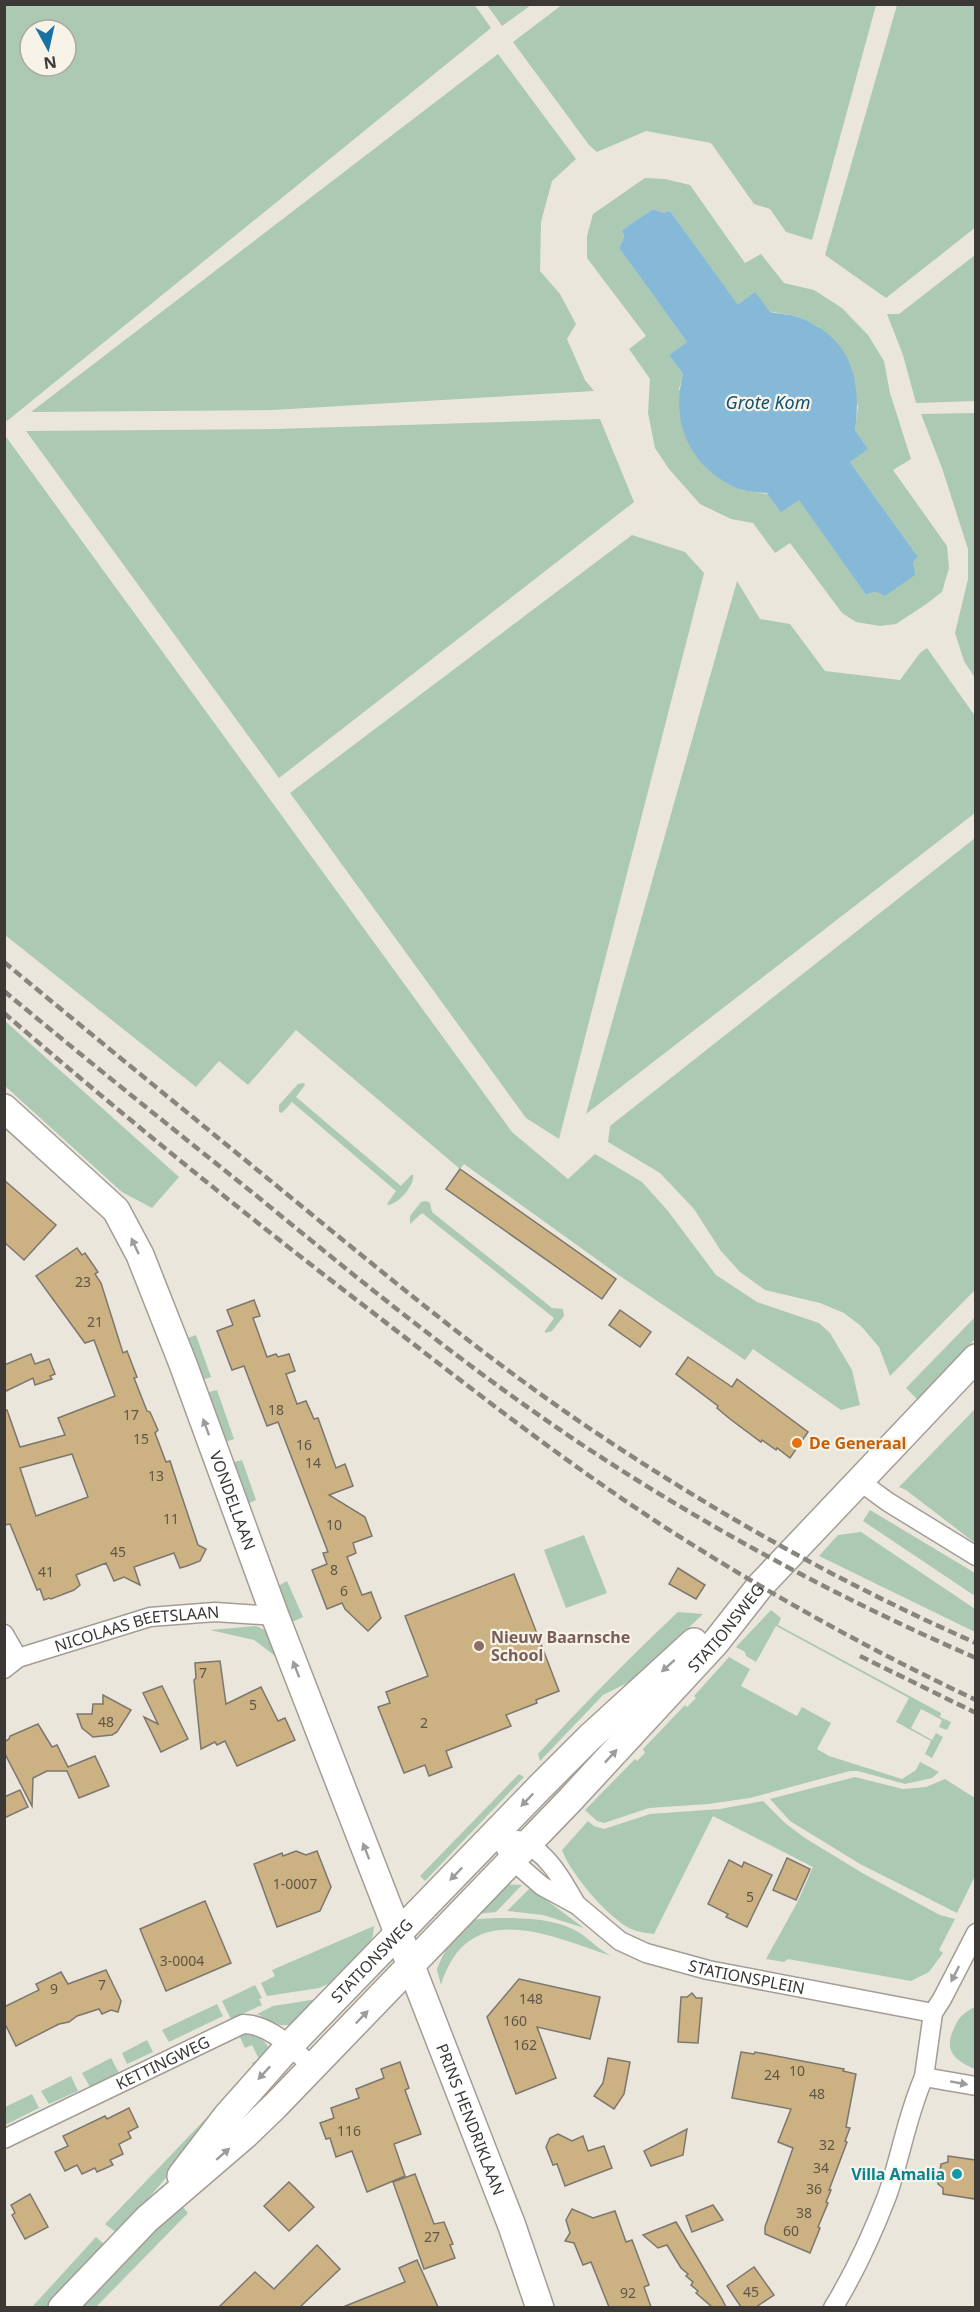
<svg xmlns="http://www.w3.org/2000/svg" width="980" height="2312" viewBox="0 0 980 2312" font-family="'Noto Sans',sans-serif">
<rect width="100%" height="100%" fill="#ebe6dc"/>
<g fill="#acc9b4" fill-rule="evenodd">
<path d="M5,4H474L491,28L7,421L4,416ZM30,30H66V66H30Z"/>
<polygon points="563,4 876,5 812,240 786,232 770,209 754,204 711,143 646,131 597,152 589,145 513,42"/>
<polygon points="487,5 531,5 502,26"/>
<polygon points="897,5 975,5 976,227 886,298 825,255"/>
<polygon points="498,54 576,159 552,181 541,222 540,271 560,294 576,324 567,339 585,380 594,391 273,410 31,412"/>
<path d="M645,178L665,179L690,185L745,263L761,254L784,283L814,290L842,308L868,335L884,361L890,393L911,459L893,470L947,546L949,568L942,592L925,605L896,624L880,626L856,622L842,613L790,543L775,553L753,523L731,519L700,504L669,469L655,448L648,413L650,379L629,349L646,336L587,258V236L593,214ZM653,209L663,213L670,211L738,306L796,316L819,327L858,406L855,430L867,448L850,462L918,557L913,562V568L879,592L873,591L866,595L799,499L741,490L679,389L683,374L669,355L687,342L619,248L624,237L622,230Z"/>
<polygon points="975,255 975,401 916,403 903,355 887,314 899,314"/>
<polygon points="975,413 976,413 975,678 964,661 955,633 968,579 968,549 942,468 921,414"/>
<polygon points="600,419 634,502 279,778 26,431 274,429"/>
<polygon points="4,434 512,1132 568,1179 595,1154 642,1182 668,1211 716,1275 757,1302 819,1323 830,1333 852,1370 860,1405 841,1410 753,1349 745,1360 620,1276 464,1164 460,1169 296,1030 248,1085 219,1061 196,1087 5,935"/>
<polygon points="632,535 685,552 704,573 559,1139 526,1118 290,793"/>
<polygon points="737,581 760,619 790,624 825,671 900,680 920,653 927,648 975,716 975,813 586,1114"/>
<polygon points="975,838 975,1290 890,1376 879,1347 861,1326 844,1313 820,1303 765,1290 740,1272 721,1251 694,1209 660,1173 608,1142 610,1126"/>
<polygon points="5,1021 179,1177 152,1208 122,1192 5,1086"/>
<path d="M304,1083L305,1085L296,1097L401,1186L411,1175H413C415,1185 399,1203 389,1205L387,1204L396,1191L292,1102L282,1113L279,1112V1105L298,1084Z"/>
<polygon points="426,1201 430,1203 432,1212 552,1308 563,1309 564,1316 552,1331 545,1333 545,1331 554,1318 422,1213 410,1224 410,1216 421,1202"/>
<polygon points="975,1317 975,1339 917,1399 906,1388"/>
<polygon points="196,1335 211,1377 197,1382 182,1340"/>
<polygon points="217,1390 234,1439 223,1443 205,1393"/>
<polygon points="975,1409 975,1543 906,1490 899,1487"/>
<polygon points="242,1460 256,1500 245,1505 230,1463"/>
<polygon points="870,1510 975,1573 975,1596 863,1521"/>
<polygon points="861,1532 975,1609 975,1632 819,1556 838,1535"/>
<polygon points="584,1535 607,1593 566,1608 544,1550"/>
<polygon points="287,1581 303,1617 292,1622 278,1586"/>
<polygon points="771,1610 781,1618 778,1625 941,1713 940,1717 951,1722 947,1730 939,1727 942,1720 921,1709 911,1728 932,1740 936,1733 943,1737 932,1758 925,1754 931,1741 896,1722 909,1698 776,1626 756,1662 746,1656 745,1652 736,1647"/>
<path d="M678,1612L703,1614L635,1679L603,1695L540,1761L538,1754C583,1705 629,1658 678,1612Z"/>
<polygon points="256,1626 269,1632 278,1658 254,1640 210,1630"/>
<polygon points="729,1657 750,1669 741,1686 797,1716 802,1707 831,1723 817,1749 829,1756 902,1779 916,1770 920,1762 939,1772 932,1778 905,1784 858,1771 850,1771 750,1798 708,1804 649,1808 604,1823 597,1821 585,1810 635,1759 637,1761 645,1753 643,1749 685,1705 687,1707 696,1698 694,1696"/>
<polygon points="519,1774 524,1777 425,1881 420,1876"/>
<polygon points="855,1777 903,1789 926,1787 945,1779 975,1798 975,1876 957,1913 860,1864 790,1821 770,1799"/>
<path d="M763,1801L785,1823L805,1838L864,1874L940,1915L955,1919L939,1950L943,1953L929,1972L911,1981L788,1959L784,1962L766,1959L797,1903L813,1867L713,1816L654,1934C646,1933 638,1932 631,1929C608,1918 570,1873 562,1850L588,1821L594,1826L604,1829L650,1814L720,1809Z"/>
<polygon points="505,1884 522,1885 496,1912 478,1914"/>
<polygon points="530,1888 584,1928 543,1915 507,1911"/>
<path d="M495,1918C522,1918 556,1918 580,1933C590,1940 600,1950 611,1956C549,1935 468,1897 441,1985L437,1970C440,1958 459,1926 471,1921C478,1918 488,1919 495,1918Z"/>
<polygon points="374,1926 373,1936 365,1951 335,1981 319,1988 267,1996 261,1983 275,1976 272,1970"/>
<polygon points="255,1985 262,1998 259,1999 262,2005 231,2019 222,2001"/>
<polygon points="324,1998 294,2025 280,2025 257,2014 273,2006"/>
<polygon points="217,2004 223,2016 169,2042 162,2030"/>
<path d="M975,2007V2069C953,2060 943,2050 955,2026C959,2017 966,2011 975,2007Z"/>
<path d="M247,2033C258,2035 268,2041 270,2053L253,2076L248,2072L253,2066L252,2063L259,2059L252,2045L245,2048L239,2035Z"/>
<polygon points="147,2040 153,2052 127,2064 122,2053"/>
<polygon points="111,2058 119,2073 90,2087 82,2073"/>
<polygon points="71,2076 78,2091 49,2104 41,2091"/>
<path d="M237,2086C199,2137 161,2187 117,2233L105,2224Z"/>
<polygon points="32,2094 39,2108 5,2125 5,2107"/>
<polygon points="181,2205 188,2213 96,2307 82,2307 80,2305"/>
<polygon points="96,2237 106,2246 47,2307 32,2307"/>
</g>
<path fill="#86b9d7" d="M653,209L663,213L670,211L738,305L755,292L770,312C779,314 790,314 798,317C851,337 862,379 855,430L868,449L850,462L918,557L913,562L915,575L885,596C877,591 873,591 866,595L799,500L781,512L767,493C758,492 747,492 739,489C690,468 670,423 683,374L669,355L687,342L619,248L624,237L622,230Z"/>
<g fill="#ccb182" stroke="#7c776e" stroke-width="1.5" fill-rule="evenodd">
<polygon points="460,1169 616,1279 602,1299 446,1189"/>
<polygon points="4,1180 56,1225 24,1260 4,1242"/>
<path d="M77,1248L82,1255L85,1253L98,1272L95,1274L101,1283L123,1353L127,1351L137,1377L134,1378L147,1411L150,1412L158,1430L155,1433L166,1462L170,1461L198,1545L206,1549L200,1561L187,1566L180,1568L174,1553L134,1567L140,1585L124,1577L114,1581L106,1563L76,1575L80,1585L74,1590L51,1599L49,1598L44,1600L40,1589L37,1590L10,1524L4,1525V1410H7L20,1447L65,1435L58,1418L115,1396L94,1340L85,1343L36,1276ZM72,1454L88,1497L36,1516L20,1468Z"/>
<polygon points="254,1300 260,1316 253,1318 267,1357 276,1354 278,1357 289,1354 295,1371 286,1374 297,1404 306,1401 314,1419 318,1418 336,1468 345,1464 353,1486 329,1495 365,1517 372,1536 353,1543 356,1553 347,1557 362,1595 371,1592 381,1618 368,1631 345,1609 342,1603 327,1609 312,1570 327,1564 323,1553 328,1552 278,1422 267,1426 244,1366 232,1370 217,1331 233,1325 227,1310"/>
<polygon points="620,1310 651,1332 640,1347 609,1325"/>
<polygon points="31,1354 35,1364 49,1359 55,1374 50,1376 52,1379 35,1385 33,1378 4,1392 4,1365"/>
<polygon points="688,1357 732,1387 737,1379 808,1432 790,1458 777,1448 776,1450 762,1440 761,1442 730,1419 717,1408 718,1406 676,1374"/>
<polygon points="678,1568 705,1585 696,1599 669,1584"/>
<polygon points="514,1574 559,1691 536,1700 537,1703 506,1715 511,1726 446,1751 452,1767 429,1776 425,1765 404,1773 378,1707 390,1703 386,1692 428,1676 405,1616"/>
<polygon points="220,1661 226,1704 261,1687 278,1721 285,1718 295,1740 237,1766 225,1741 217,1745 215,1742 201,1749 194,1680 196,1678 195,1663"/>
<polygon points="162,1686 188,1739 161,1752 144,1717 158,1724 143,1693"/>
<polygon points="103,1695 131,1710 117,1732 112,1735 93,1737 82,1728 77,1714 92,1714 93,1704 103,1704"/>
<polygon points="38,1724 52,1747 57,1745 68,1767 95,1756 109,1786 79,1798 67,1771 47,1771 33,1778 32,1806 4,1752 4,1742 9,1739 10,1736"/>
<polygon points="20,1790 28,1807 4,1818 4,1797"/>
<polygon points="296,1851 306,1855 317,1851 331,1887 320,1911 277,1927 254,1864 282,1853 283,1856"/>
<polygon points="787,1858 810,1869 796,1900 773,1890"/>
<polygon points="729,1860 742,1867 744,1862 772,1875 747,1927 726,1917 728,1914 708,1904"/>
<polygon points="205,1901 231,1963 166,1991 140,1929"/>
<polygon points="106,1970 121,2001 118,2012 111,2010 102,2014 99,2009 77,2016 69,2022 59,2024 16,2046 4,2022 4,2007 39,1990 36,1984 61,1972 68,1984"/>
<polygon points="519,1979 600,1997 590,2039 537,2027 556,2078 516,2094 487,2017"/>
<polygon points="692,1993 696,1998 702,1998 698,2043 678,2042 681,1997 687,1997"/>
<polygon points="741,2052 754,2054 755,2052 844,2069 843,2071 856,2074 846,2127 850,2128 845,2141 847,2142 829,2190 831,2190 826,2202 828,2203 818,2227 820,2228 810,2253 765,2234 765,2227 793,2148 778,2142 791,2109 732,2098"/>
<polygon points="608,2058 630,2062 624,2094 614,2109 594,2096 603,2083"/>
<polygon points="400,2062 409,2088 405,2090 421,2134 394,2144 405,2176 367,2192 352,2151 336,2157 330,2138 326,2139 320,2123 334,2118 331,2108 359,2098 356,2089 384,2078 381,2069"/>
<polygon points="129,2108 138,2127 128,2132 131,2138 119,2144 123,2154 110,2160 113,2165 97,2172 95,2168 82,2174 77,2165 65,2171 55,2152 68,2146 63,2136 105,2116 107,2119"/>
<polygon points="687,2129 683,2155 651,2166 644,2151"/>
<polygon points="558,2134 572,2141 583,2136 588,2151 604,2146 612,2168 565,2186 557,2164 553,2165 546,2147 550,2138"/>
<polygon points="948,2156 975,2160 975,2199 943,2194 943,2188 938,2184 941,2164 948,2162"/>
<polygon points="415,2174 434,2224 444,2222 453,2244 450,2245 455,2258 424,2269 393,2182"/>
<polygon points="289,2182 314,2207 289,2231 264,2206"/>
<polygon points="30,2194 48,2227 25,2239 12,2215 15,2213 11,2205"/>
<polygon points="713,2205 723,2220 692,2232 686,2216"/>
<polygon points="572,2209 593,2218 615,2211 626,2242 632,2240 649,2285 644,2287 651,2307 609,2307 591,2262 583,2265 574,2243 565,2241 570,2233 566,2220"/>
<polygon points="676,2222 722,2299 726,2307 712,2307 696,2293 698,2291 691,2285 693,2282 686,2276 688,2274 681,2268 667,2245 658,2248 643,2235"/>
<polygon points="317,2245 340,2269 300,2307 219,2307 255,2272 274,2289"/>
<polygon points="417,2260 438,2307 343,2307 405,2282 399,2268"/>
<polygon points="754,2267 774,2295 756,2307 741,2307 727,2286"/>
</g>
<g fill="none" stroke-linecap="round" stroke-linejoin="round">
<g stroke="#a39d95" stroke-width="21">
<g id="street">
<polyline points="858,1480 888,1502 976,1556"/>
<polyline points="4,1634 18,1658"/>
<path id="s1" d="M4,1669L18,1658L150,1617L215,1612L275,1616"/>
<path id="s2" d="M496,1832L513,1861L542,1886L577,1905L620,1941L646,1953L708,1970L933,2013"/>
<path d="M518,1840C546,1850 562,1879 576,1904"/>
<polyline points="976,1933 942,1999 933,2013 924,2077 976,2086"/>
<path id="s3" d="M4,2139L243,2024C271,2024 293,2050 313,2067"/>
<path d="M833,2308C855,2272 872,2235 887,2196C901,2156 907,2115 924,2077"/>
</g>
</g>
<g stroke="#a39d95" stroke-width="30">
<g id="secondary">
<path id="s4" d="M4,1108L116,1210L140,1255L183,1364L275,1616L512,2226L540,2308"/>
<path id="s5" d="M181,2176L227,2116L289,2046L540,1787L590,1737L694,1642"/>
<path id="s6" d="M62,2308L147,2219L246,2134L275,2106L571,1799L716,1642L760,1586L976,1358"/>
</g>
</g>
<use href="#street" stroke="#fff" stroke-width="18"/>
<use href="#secondary" stroke="#fff" stroke-width="27"/>
<g stroke="#88847e" stroke-width="4.5" stroke-dasharray="9 4.5" stroke-linecap="butt">
<path d="M4,962C104,1045 205,1127 305,1209C398,1285 490,1361 589,1428C712,1511 840,1583 976,1643"/>
<path d="M4,991C88,1061 173,1129 258,1197C364,1284 470,1370 584,1446C708,1528 840,1599 976,1658"/>
<path d="M4,1013C122,1115 243,1213 367,1308C468,1386 569,1466 677,1535C773,1596 872,1651 976,1700"/>
<polyline points="860,1656 976,1713"/>
</g>
</g>
<defs><path id="oneway-solid" d="M-6-.8H1V-3.2L6.5 0L1 3.2V.8H-6Z" transform="scale(1.5)"/></defs>
<g fill="#9d9c9a">
<use href="#oneway-solid" transform="translate(135 1246) rotate(-115)"/>
<use href="#oneway-solid" transform="translate(206 1427) rotate(-110)"/>
<use href="#oneway-solid" transform="translate(668 1666) rotate(138)"/>
<use href="#oneway-solid" transform="translate(296 1669) rotate(-111)"/>
<use href="#oneway-solid" transform="translate(611 1756) rotate(-47)"/>
<use href="#oneway-solid" transform="translate(527 1800) rotate(134)"/>
<use href="#oneway-solid" transform="translate(366 1851) rotate(-111)"/>
<use href="#oneway-solid" transform="translate(456 1874) rotate(134)"/>
<use href="#oneway-solid" transform="translate(955 1974) rotate(117)"/>
<use href="#oneway-solid" transform="translate(362 2017) rotate(-46)"/>
<use href="#oneway-solid" transform="translate(264 2073) rotate(133)"/>
<use href="#oneway-solid" transform="translate(959 2083) rotate(10)"/>
<use href="#oneway-solid" transform="translate(223 2154) rotate(-41)"/>
</g>
<circle fill="#e8710a" stroke="#f8f3e9" stroke-width="2" cx="797" cy="1443" r="6"/>
<circle fill="#8d6e63" stroke="#f8f3e9" stroke-width="2" cx="479" cy="1646" r="6"/>
<circle fill="#0f9aa8" stroke="#f8f3e9" stroke-width="2" cx="957" cy="2174" r="6"/>
<g text-anchor="middle" stroke-width="4.5" stroke-linejoin="round" paint-order="stroke">
<g font-size="14" fill="#5f5648">
<text x="83" y="1287">23</text>
<text x="95" y="1327">21</text>
<text x="276" y="1415">18</text>
<text x="131" y="1420">17</text>
<text x="141" y="1444">15</text>
<text x="304" y="1450">16</text>
<text x="313" y="1468">14</text>
<text x="156" y="1481">13</text>
<text x="171" y="1524">11</text>
<text x="334" y="1530">10</text>
<text x="118" y="1557">45</text>
<text x="334" y="1575">8</text>
<text x="46" y="1577">41</text>
<text x="344" y="1596">6</text>
<text x="203" y="1678">7</text>
<text x="253" y="1710">5</text>
<text x="106" y="1727">48</text>
<text x="424" y="1728">2</text>
<text x="295" y="1889">1-0007</text>
<text x="750" y="1902">5</text>
<text x="182" y="1966">3-0004</text>
<text x="102" y="1990">7</text>
<text x="54" y="1994">9</text>
<text x="531" y="2004">148</text>
<text x="515" y="2026">160</text>
<text x="525" y="2050">162</text>
<text x="797" y="2076">10</text>
<text x="772" y="2080">24</text>
<text x="817" y="2099">48</text>
<text x="349" y="2136">116</text>
<text x="827" y="2150">32</text>
<text x="821" y="2173">34</text>
<text x="814" y="2194">36</text>
<text x="804" y="2218">38</text>
<text x="791" y="2236">60</text>
<text x="432" y="2242">27</text>
<text x="751" y="2297">45</text>
<text x="628" y="2298">92</text>
</g>
<g font-size="16" font-weight="bold" fill="#c56008" stroke="#f8f3e9" text-anchor="start">
<text x="809" y="1449">De Generaal</text>
</g>
<g font-size="16" fill="#3b3835" stroke="#f8f3e9">
<text dy="6" stroke="none"><textPath href="#s4" startOffset="465">VONDELLAAN</textPath></text>
<text dy="6" stroke="none"><textPath href="#s1" startOffset="141">NICOLAAS BEETSLAAN</textPath></text>
<text dy="6" stroke="none"><textPath href="#s6" startOffset="951">STATIONSWEG</textPath></text>
<text dy="6" stroke="none"><textPath href="#s5" startOffset="288">STATIONSWEG</textPath></text>
<text dy="6" stroke="none"><textPath href="#s2" startOffset="300">STATIONSPLEIN</textPath></text>
<text dy="6" stroke="none"><textPath href="#s3" startOffset="176">KETTINGWEG</textPath></text>
<text dy="6" stroke="none"><textPath href="#s4" startOffset="1128">PRINS HENDRIKLAAN</textPath></text>
</g>
<g font-size="16" font-weight="bold" fill="#785e54" stroke="#f8f3e9" text-anchor="start">
<text x="491" y="1643">Nieuw Baarnsche<tspan x="491" dy="18">School</tspan></text>
</g>
<g font-size="16" font-weight="bold" fill="#0d838f" stroke="#f8f3e9" text-anchor="end">
<text x="945" y="2180">Villa Amalia</text>
</g>
<g font-size="18" font-style="italic" fill="#0f506e" stroke="#f8f3e9">
<text x="768" y="409">Grote Kom</text>
</g>
</g>
<rect width="980" height="2312" fill="none" stroke="#3b3835" stroke-width="12"/>
<g transform="translate(48 48) rotate(172)"><circle r="28" fill="#f8f3e9" stroke="#aca8a1" stroke-width="1.5"/>
<path d="M0-4.5L10 22L0 15L-10 22Z" fill="#1a72a2"/>
<text y="-9" font-size="16" font-weight="bold" text-anchor="middle" fill="#3b3835">N</text>
</g>
</svg>
